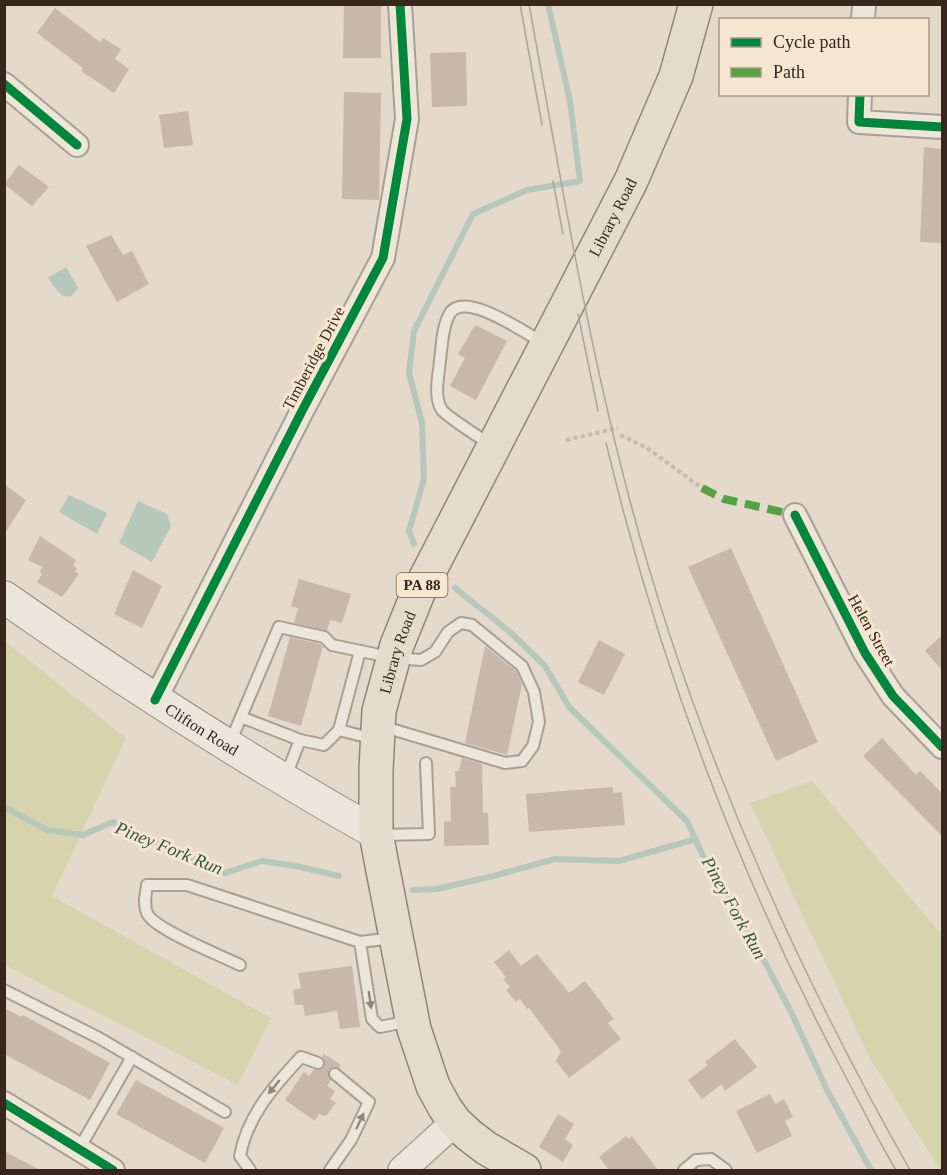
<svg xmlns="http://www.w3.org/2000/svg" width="947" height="1175" viewBox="0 0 947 1175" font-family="'Times New Roman',serif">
<rect width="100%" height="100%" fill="#e4d9ca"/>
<g fill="#d7d3ac">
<polygon points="5,641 126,738 52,896 271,1018 238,1085 5,965"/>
<polygon points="812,781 942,935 942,1170 940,1170 870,1058 750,803"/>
</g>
<g fill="#b6c8bb">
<path d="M66,267L78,288C66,308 56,289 48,278Z"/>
<polygon points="69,495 107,513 97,534 59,512"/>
<polygon points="138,501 167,514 171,526 152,562 119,543"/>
</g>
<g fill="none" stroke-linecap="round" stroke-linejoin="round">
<g stroke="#b6c8bb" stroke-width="6">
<polyline points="414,544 409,531 424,479 422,423 409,373 414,331 473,214 527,190 580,181 570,101 548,4"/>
<polyline points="455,588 510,632 545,666 569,707 687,821 703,856 742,918 791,1012 827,1090 871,1170"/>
<polyline points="4,807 47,830 83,835 113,822 225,873 262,861 296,866 339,876"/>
<polyline points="413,890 437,889 493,876 555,859 619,861 696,839"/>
</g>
</g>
<g fill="#c8b7ab">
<polygon points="344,4 381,4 381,58 343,58"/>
<polygon points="55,8 100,42 103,38 121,49 115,59 129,69 114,93 81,71 83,68 37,33"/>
<polygon points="466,52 467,106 432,107 430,53"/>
<polygon points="344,92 381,93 379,200 342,199"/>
<polygon points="188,111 193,145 164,148 159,115"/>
<polygon points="924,147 942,149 942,243 920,242"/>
<polygon points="19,165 49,187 32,206 4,184"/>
<polygon points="111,235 123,255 132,251 149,284 117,302 86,246"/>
<polygon points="475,325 507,341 476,400 450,386 465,358 458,354"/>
<polygon points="4,484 26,500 4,535"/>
<polygon points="40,536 76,560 73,565 77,569 75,572 79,574 62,597 37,582 42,574 40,572 42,567 28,560"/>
<polygon points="731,548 818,742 776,761 688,567"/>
<polygon points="133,570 162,586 142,628 114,614"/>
<polygon points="299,579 351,594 342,623 330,620 327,631 294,623 298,608 291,606"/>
<polygon points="942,635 942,670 925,651"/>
<polygon points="290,637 320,644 323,646 301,726 268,716"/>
<polygon points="599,640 625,654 604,695 578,682"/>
<polygon points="485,646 516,671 522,684 507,755 465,743"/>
<polygon points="882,738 916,775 920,771 942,793 942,836 863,756"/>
<polygon points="462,758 482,764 483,813 488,813 489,845 444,846 444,822 451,821 450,787 456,787 455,771 459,771"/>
<polygon points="613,787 613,793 622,792 625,825 529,832 526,794"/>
<polygon points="509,950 521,966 537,954 569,993 585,981 614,1019 608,1023 621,1039 569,1078 556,1061 561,1051 529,1008 527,1009 520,999 516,1002 506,990 510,987 503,979 506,977 494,962"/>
<polygon points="352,966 360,1027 340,1029 337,1011 305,1016 303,1005 295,1005 293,990 301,988 298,973"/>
<polygon points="4,1008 22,1017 23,1015 110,1063 90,1100 4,1054"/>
<polygon points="735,1039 757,1067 725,1091 722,1084 702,1099 688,1080 708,1065 705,1062"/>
<polygon points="324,1054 341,1065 339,1068 332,1067 328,1073 331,1080 327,1086 335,1091 330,1099 336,1103 326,1116 319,1114 315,1121 285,1100 304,1072 309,1076 314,1069 319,1070 323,1068 325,1062 322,1057"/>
<polygon points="136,1080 224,1128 205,1163 116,1114"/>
<polygon points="770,1094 775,1104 784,1099 793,1117 785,1121 792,1136 757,1153 736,1111"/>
<polygon points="558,1114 574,1124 565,1139 573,1145 563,1162 539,1147"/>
<polygon points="626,1136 628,1139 632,1136 658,1170 609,1170 599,1157"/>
<polygon points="4,1151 40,1170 4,1170"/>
</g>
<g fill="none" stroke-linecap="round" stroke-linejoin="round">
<g stroke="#a99f94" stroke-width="14">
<g id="service">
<path d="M491,445C482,439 446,416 442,410C433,397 439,374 440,360C442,346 442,328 449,315C462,288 527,334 543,343"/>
<polyline points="241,717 300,740 286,776"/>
<polyline points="339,730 374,739"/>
<polyline points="300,740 324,745 339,730 360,651"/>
<polyline points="230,743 279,627 324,637 332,645 394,658 421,660 435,652 448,632 461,623 472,625 522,666 534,692 539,722 533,746 522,761 505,763 381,726"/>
<polyline points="380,835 429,834 426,763"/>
<polyline points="360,942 372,1019 380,1027 410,1021"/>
<path d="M240,965C222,956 153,929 147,913C143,903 146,894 147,885H187L360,942L393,938"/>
<polyline points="4,990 99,1038 225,1112"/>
<polyline points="79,1149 132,1057"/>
<path d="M250,1170L240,1156C247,1116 274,1086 301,1057L318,1063"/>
<polyline points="330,1170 351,1140 369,1102 335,1074"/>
<polyline points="684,1170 696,1160 711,1159 726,1170"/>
</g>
</g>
<g stroke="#a99f94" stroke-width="26">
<g id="minor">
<polyline points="863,20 864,4"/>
<polyline points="4,84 77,145"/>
<polyline points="860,94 859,122 942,127"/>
<polyline points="795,515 865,653 893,696 942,747"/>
<polyline points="155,700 303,409 383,258 407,119 400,4"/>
<polyline points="4,1103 113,1170"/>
</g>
</g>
<g stroke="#a99f94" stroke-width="30">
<polyline id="tertiary" points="402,1170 455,1122"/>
</g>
<g stroke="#988e84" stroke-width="34">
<g id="secondary">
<path id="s1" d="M4,597C125,682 248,761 376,833"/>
</g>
</g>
<g stroke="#8e847a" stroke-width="36">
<g id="primary">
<path id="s2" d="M524,1170L486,1148L469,1135L455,1122L445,1108L433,1086L414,1029L381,860L376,833V770L379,711L397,645L418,593L631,181L676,76L696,4"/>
</g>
</g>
<g stroke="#c5bcb3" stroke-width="4" stroke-dasharray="4.5 3" stroke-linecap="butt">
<polyline points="620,435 647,448 702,488"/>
<polyline points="566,440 618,428"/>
</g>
<use href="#service" stroke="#ece5dc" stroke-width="10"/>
<use href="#minor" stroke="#ece5dc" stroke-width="22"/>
<use href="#tertiary" stroke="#ece5dc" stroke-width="27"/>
<use href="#secondary" stroke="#ece5dc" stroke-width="32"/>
<use href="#primary" stroke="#e4dbcd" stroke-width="33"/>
<g stroke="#aba49c" stroke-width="1.5">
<polyline points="520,4 542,125"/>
<path d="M529,4C559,169 586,335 629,497C691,733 790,958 910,1170"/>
<polyline points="553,181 563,234"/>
<polyline points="578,314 598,411"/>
<path d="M606,443C658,659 736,870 840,1066C859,1101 876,1137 896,1170"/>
</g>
<polyline stroke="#53a341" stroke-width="8" stroke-dasharray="15 8" stroke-linecap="butt" points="702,488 724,499 795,515"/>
<g stroke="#f7e6cf" stroke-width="13">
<g id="cycleway">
<polyline points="4,84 77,145"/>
<polyline points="860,94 859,122 942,127"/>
<polyline points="795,515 865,653 893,696 942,747"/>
<polyline points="155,700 303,409 383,258 407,119 400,4"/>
<polyline points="4,1103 113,1170"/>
</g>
</g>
<use href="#cycleway" stroke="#00873e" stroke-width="9"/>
</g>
<defs><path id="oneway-solid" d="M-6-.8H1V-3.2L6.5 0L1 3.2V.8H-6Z" transform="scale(1.5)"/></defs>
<g fill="#92867c">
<use href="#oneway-solid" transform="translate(370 1000) rotate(82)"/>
<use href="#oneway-solid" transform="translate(274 1087) rotate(129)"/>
<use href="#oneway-solid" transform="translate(360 1121) rotate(-65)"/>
</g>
<g text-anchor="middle" stroke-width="6" stroke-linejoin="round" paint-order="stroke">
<rect fill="#f7e6cf" stroke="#716052" stroke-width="1.5" x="396.5" y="573" width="51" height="24" rx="4.5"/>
<g font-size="15" font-weight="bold" fill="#37261c">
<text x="422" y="590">PA 88</text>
</g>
<g font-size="16" fill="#37261c" stroke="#f7e6cf">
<text dy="6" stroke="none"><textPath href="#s2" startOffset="1056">Library Road</textPath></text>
<text transform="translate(313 358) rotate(-62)" y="6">Timberidge Drive</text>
<text transform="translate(872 630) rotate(61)" y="6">Helen Street</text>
<text dy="6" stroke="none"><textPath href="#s2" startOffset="570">Library Road</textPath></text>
<text dy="6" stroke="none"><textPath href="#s1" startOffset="238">Clifton Road</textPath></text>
</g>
<g font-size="18" font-style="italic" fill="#2a5850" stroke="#f7e6cf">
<text transform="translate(169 848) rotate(22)" y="6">Piney Fork Run</text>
<text transform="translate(734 908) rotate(61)" y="6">Piney Fork Run</text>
</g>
</g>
<rect width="947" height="1175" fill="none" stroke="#37261c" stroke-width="12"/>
<rect x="719" y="18" width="210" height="78" fill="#f7e6cf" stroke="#aa9987" stroke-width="1.5"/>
<rect x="731" y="38" width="30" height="9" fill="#00873e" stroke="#aa9987" stroke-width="1.5"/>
<text x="773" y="48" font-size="18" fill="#37261c">Cycle path</text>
<rect x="731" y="68" width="30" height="9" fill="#53a341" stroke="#aa9987" stroke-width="1.5"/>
<text x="773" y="78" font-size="18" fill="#37261c">Path</text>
</svg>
